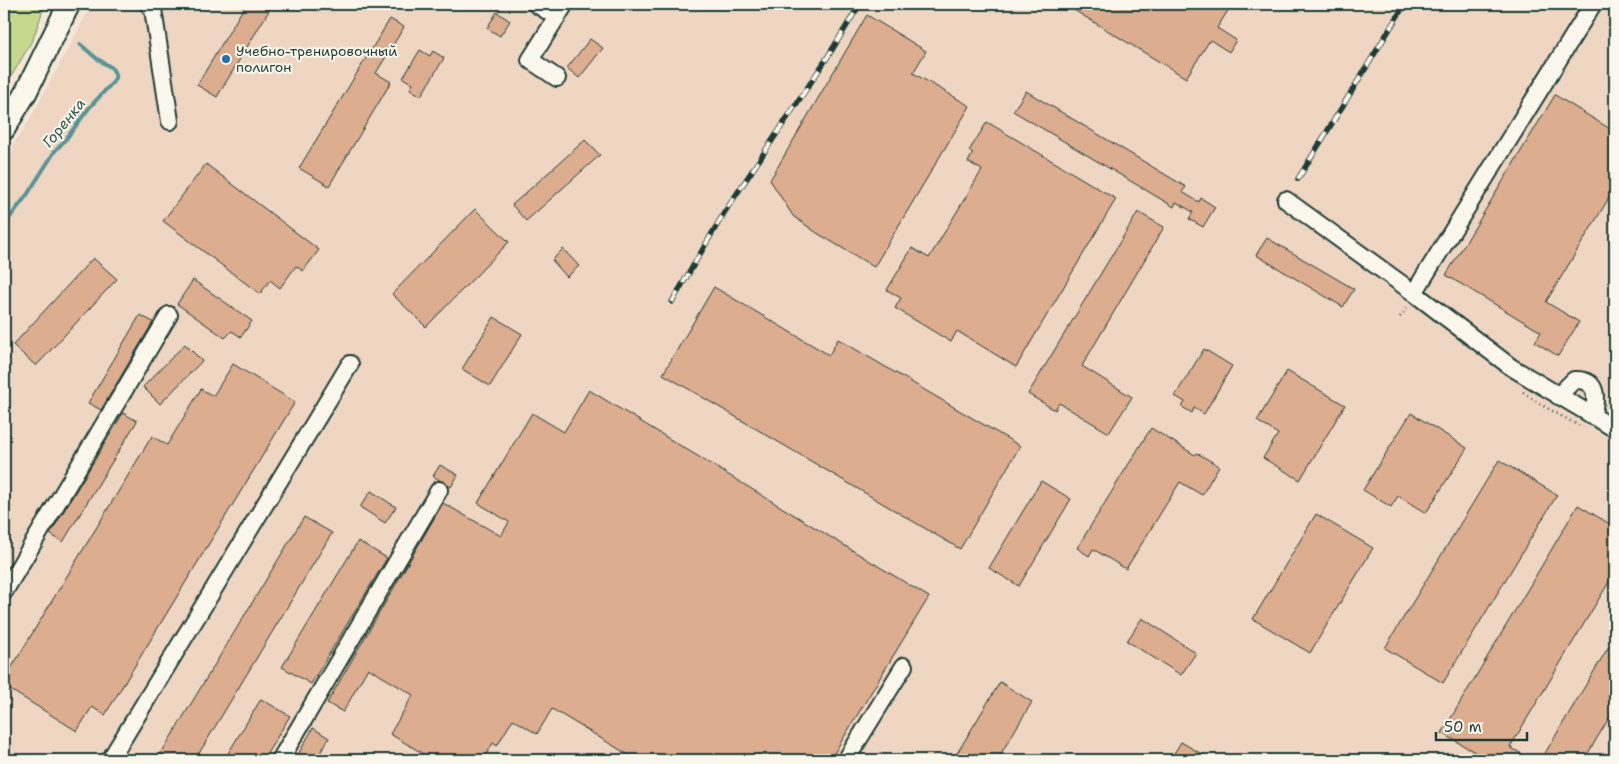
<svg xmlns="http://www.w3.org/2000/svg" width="1619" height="764" viewBox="0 0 1619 764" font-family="'Shantell Sans',sans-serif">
<rect width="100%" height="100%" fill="#f5e8d9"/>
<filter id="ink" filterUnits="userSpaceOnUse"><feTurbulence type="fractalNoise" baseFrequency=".02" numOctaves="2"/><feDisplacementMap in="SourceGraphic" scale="10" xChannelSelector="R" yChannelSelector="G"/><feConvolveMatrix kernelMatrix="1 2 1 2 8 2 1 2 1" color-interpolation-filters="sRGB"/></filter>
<g filter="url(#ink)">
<polygon fill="#eed6c3" points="92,4 1615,4 1615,760 4,760 4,159 31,117"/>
<polygon fill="#c6d88d" stroke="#728a60" points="4,4 45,4 33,39 4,89"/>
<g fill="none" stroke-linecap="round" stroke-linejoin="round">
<polyline stroke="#589595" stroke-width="4" points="4,225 27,195 55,151 66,139 89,108 113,82 116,76 112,68 96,58 80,44"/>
</g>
<g fill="#ddad8f" stroke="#1f3d34">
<polygon points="246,4 273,4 217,97 197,85"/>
<polygon points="1064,4 1232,4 1217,28 1236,40 1229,52 1210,40 1186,78"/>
<polygon points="497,12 510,21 500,36 487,28"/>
<polygon points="867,15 926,51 913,73 970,106 874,267 817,233 793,216 770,180"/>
<polygon points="390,19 404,27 376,73 391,82 329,186 299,168"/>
<polygon points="590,39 603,48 579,78 567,68"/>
<polygon points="420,50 430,56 433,51 444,58 421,96 410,89 413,84 403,78"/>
<polygon points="1026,91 1186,187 1182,192 1199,202 1201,198 1215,207 1203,227 1189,219 1193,212 1176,202 1174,207 1013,111"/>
<polygon points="1555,95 1615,132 1615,188 1546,302 1579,322 1558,356 1535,342 1541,332 1446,275"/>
<polygon points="987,122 1116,199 1016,367 957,331 951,342 895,308 901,298 887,290 912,248 929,258 982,170 968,162 973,153 969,151"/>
<polygon points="585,140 600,155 526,221 512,205"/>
<polygon points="206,164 319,250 303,271 296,266 280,288 270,280 260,294 163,221"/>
<polygon points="475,209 509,242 426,327 392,294"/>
<polygon points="1138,212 1164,227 1082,366 1132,397 1109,433 1059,403 1055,410 1028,394"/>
<polygon points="1267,238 1354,289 1343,307 1256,255"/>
<polygon points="563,249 579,266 567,277 552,260"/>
<polygon points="93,258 117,279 36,366 13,345"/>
<polygon points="193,280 252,321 241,337 232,331 225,338 177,304"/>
<polygon points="714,287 829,355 838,339 1020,446 960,549 663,374"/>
<polygon points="140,315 153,322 101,410 88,403"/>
<polygon points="494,317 522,334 490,386 462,369"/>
<polygon points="185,344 202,361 160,404 143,387"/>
<polygon points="1204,349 1232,366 1204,414 1194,408 1192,413 1182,407 1185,402 1175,396"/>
<polygon points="233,364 295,402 105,715 92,707 77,731 4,686 4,680 152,436 167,445 201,389 213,396"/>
<polygon points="1287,371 1345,405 1300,480 1263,458 1278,434 1257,421"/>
<polygon points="589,390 929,597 830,760 637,760 552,709 537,734 513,719 497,746 493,743 483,760 434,760 390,734 413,695 368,668 343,712 327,703 443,503 501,536 509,522 478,503 532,413 564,432"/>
<polygon points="123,413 137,421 63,542 50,534"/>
<polygon points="1411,413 1467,448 1426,513 1398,496 1391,507 1363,490"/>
<polygon points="1151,428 1195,455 1197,453 1219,466 1202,495 1180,482 1126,569 1093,549 1089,556 1077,548"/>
<polygon points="1499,460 1557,495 1443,683 1385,648"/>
<polygon points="440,465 458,475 451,487 433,476"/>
<polygon points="1041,481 1071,499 1019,586 989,568"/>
<polygon points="371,491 396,507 385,523 360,507"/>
<polygon points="1578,505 1615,527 1615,572 1510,747 1532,760 1488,760 1442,733"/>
<polygon points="1316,514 1373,548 1310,653 1253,619"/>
<polygon points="304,517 332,533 195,760 157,760"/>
<polygon points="358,541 387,558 311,684 282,667"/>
<polygon points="1142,618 1196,653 1181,675 1127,641"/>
<polygon points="1615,636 1615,708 1584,760 1541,760"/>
<polygon points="1000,682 1032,702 997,760 953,760"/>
<polygon points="261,699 290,716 263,760 224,760"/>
<polygon points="313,728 329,738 316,760 295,760"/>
<polygon points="1181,742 1212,760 1170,760"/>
</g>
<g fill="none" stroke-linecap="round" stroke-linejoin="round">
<g stroke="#1f3d34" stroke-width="20">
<g id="minor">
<polyline points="148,4 153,9 170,121"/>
<polyline points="536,4 557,17"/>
<polyline points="557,78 530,60 565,4"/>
<polyline points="1286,200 1414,293 1511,367 1615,429"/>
<polyline points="1414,293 1593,4"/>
<path d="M1558,396L1574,380C1599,379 1597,399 1592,416"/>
<polyline points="4,592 169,315"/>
<polyline points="110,760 350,364"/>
<polyline points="280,760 439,490"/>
<polyline points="846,760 904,666"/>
</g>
</g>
<g stroke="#1f3d34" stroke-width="25">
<polyline id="major" points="4,129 26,92 69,4"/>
</g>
<g stroke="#1f3d34" stroke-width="2.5" stroke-dasharray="1 4" stroke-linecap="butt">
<polyline points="42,4 49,9"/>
<polyline points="1400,317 1408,306"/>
<polyline points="1523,392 1538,403 1583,428"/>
</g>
<use href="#minor" stroke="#fbf7ec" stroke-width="16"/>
<use href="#major" stroke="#fbf7ec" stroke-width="21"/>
<g stroke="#1f3d34" stroke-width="5.5">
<g id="rail">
<polyline points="1298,179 1405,4"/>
<polyline points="672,302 724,213 827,58 860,4"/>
</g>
</g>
<use href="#rail" stroke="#fbf7ec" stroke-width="4" stroke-dasharray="11" stroke-linecap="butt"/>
</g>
</g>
<circle fill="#1f6fb2" stroke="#fbf7ec" stroke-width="2" cx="226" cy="59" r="5"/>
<g text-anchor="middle" stroke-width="4" stroke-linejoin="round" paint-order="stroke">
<g font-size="14" fill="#1f3d34" stroke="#fbf7ec" text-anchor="start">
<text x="236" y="56">Учебно-тренировочный<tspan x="236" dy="16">полигон</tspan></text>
</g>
<g font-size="15" font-style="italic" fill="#325a54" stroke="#fbf7ec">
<text transform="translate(64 123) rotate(-51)" y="5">Горенка</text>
</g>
</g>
<rect width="1619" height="764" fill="none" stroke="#fbf7ec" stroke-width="20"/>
<rect x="10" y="10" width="1599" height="744" fill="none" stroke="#1f3d34" stroke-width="2" filter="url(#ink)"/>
<path d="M1436 732v8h91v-8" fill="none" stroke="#1f3d34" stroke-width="2.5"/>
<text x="1444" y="732" font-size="15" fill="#1f3d34" stroke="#fbf7ec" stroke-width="4" paint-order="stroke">50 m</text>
</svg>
